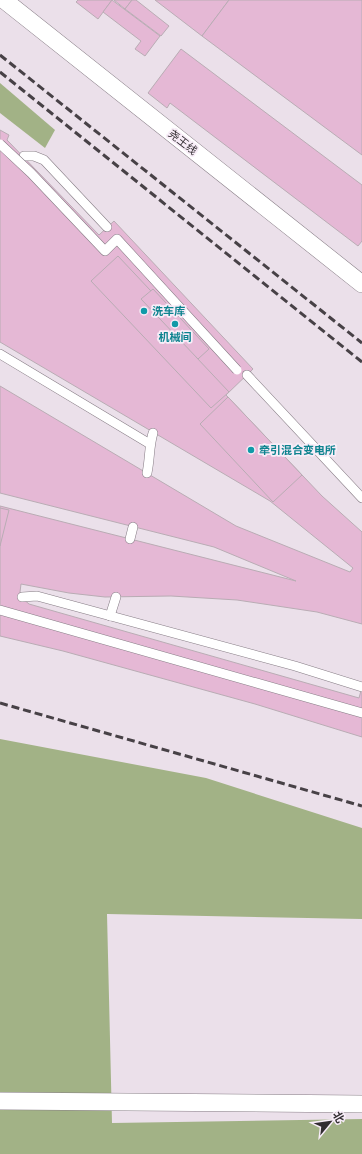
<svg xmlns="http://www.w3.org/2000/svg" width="362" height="1154" viewBox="0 0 362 1154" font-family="Quicksand,'Noto Sans SC',sans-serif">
<rect width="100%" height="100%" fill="#ebe0ea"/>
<g fill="#a2b286">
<polygon points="0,83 55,130 45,148 0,113"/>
<polygon points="0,739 206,778 362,828 362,919 107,914 112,1123 362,1119 362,1154 0,1154"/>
</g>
<g fill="#e5b8d5" stroke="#b9acb4">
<polygon points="78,0 112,0 98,19 76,2"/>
<polygon points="112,0 160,36 145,56 135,49 141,41 103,12"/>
<polygon points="114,0 132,0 125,9"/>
<polygon points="132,0 136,0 169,26 161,36 125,9"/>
<polygon points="155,0 229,0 202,36"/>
<polygon points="229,0 362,0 362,155 202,36"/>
<polygon points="181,49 362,185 362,241 358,246 170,103 167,108 148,93"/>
<polygon points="0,130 9,135 7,140 99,235 114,221 253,369 226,395 322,496 362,532 362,624 317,612 237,600 171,596 105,597 69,593 21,584 20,592 22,598 29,604 359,698 362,687 362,737 255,704 63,651 0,636 0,506 296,581 214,547 0,493 0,386 236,526 350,572 353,568 270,501 0,342"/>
<polygon points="118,256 198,341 194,344 202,352 196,357 229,392 211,408 91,281"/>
<polygon points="153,289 209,349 198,359 141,299"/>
<polygon points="228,397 302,475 273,502 200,424"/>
<polygon points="0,508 9,510 0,546"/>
</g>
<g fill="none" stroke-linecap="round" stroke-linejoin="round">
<g stroke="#867c85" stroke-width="10">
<g id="lane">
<polyline points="24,156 34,156 44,160 107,227"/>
<polyline points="0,354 150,444"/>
<polyline points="247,375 362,498"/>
<path d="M147,473C150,459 149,446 153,433"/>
<polyline points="130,539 133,527"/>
<polyline points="22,597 37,596 295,666 362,687"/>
<polyline points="0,610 362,713"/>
<polyline points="110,616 116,597"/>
</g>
</g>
<g stroke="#867c85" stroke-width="18">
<g id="street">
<polyline points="4,0 362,284"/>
<polyline points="0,1101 362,1104"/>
</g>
</g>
<use href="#lane" stroke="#fff" stroke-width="9"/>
<use href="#street" stroke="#fff" stroke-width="17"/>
<g stroke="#474146" stroke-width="3" stroke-dasharray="8 4" stroke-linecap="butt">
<polyline points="0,55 362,343"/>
<polyline points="0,72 362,362"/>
<polyline points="0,703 362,806"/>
</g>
<g stroke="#867c85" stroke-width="10" stroke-linecap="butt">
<polyline id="lane-bridge" points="0,144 31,173 105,251 117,239 237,370"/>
</g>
<use href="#lane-bridge" stroke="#fff" stroke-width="9"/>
</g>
<g fill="#0f9aa8" stroke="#f8edf8" stroke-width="1.5">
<circle cx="144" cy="311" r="4"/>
<circle cx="175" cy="324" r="4"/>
<circle cx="251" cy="450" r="4"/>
</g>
<g text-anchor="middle" stroke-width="3.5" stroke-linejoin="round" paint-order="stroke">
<g font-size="11" fill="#322d31" stroke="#f8edf8">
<text transform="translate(183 142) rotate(38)" y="4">尧王线</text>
</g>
<g font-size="11" font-weight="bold" fill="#0d838f" stroke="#f8edf8" text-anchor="start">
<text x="152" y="315">洗车库</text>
<text x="175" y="341" text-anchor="middle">机械间</text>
<text x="259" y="454">牵引混合变电所</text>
</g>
</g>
<g transform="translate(330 1122) rotate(61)" stroke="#f8edf8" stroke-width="3" paint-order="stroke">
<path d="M0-3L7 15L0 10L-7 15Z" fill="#322d31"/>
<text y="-6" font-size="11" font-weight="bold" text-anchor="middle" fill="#322d31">北</text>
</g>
</svg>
